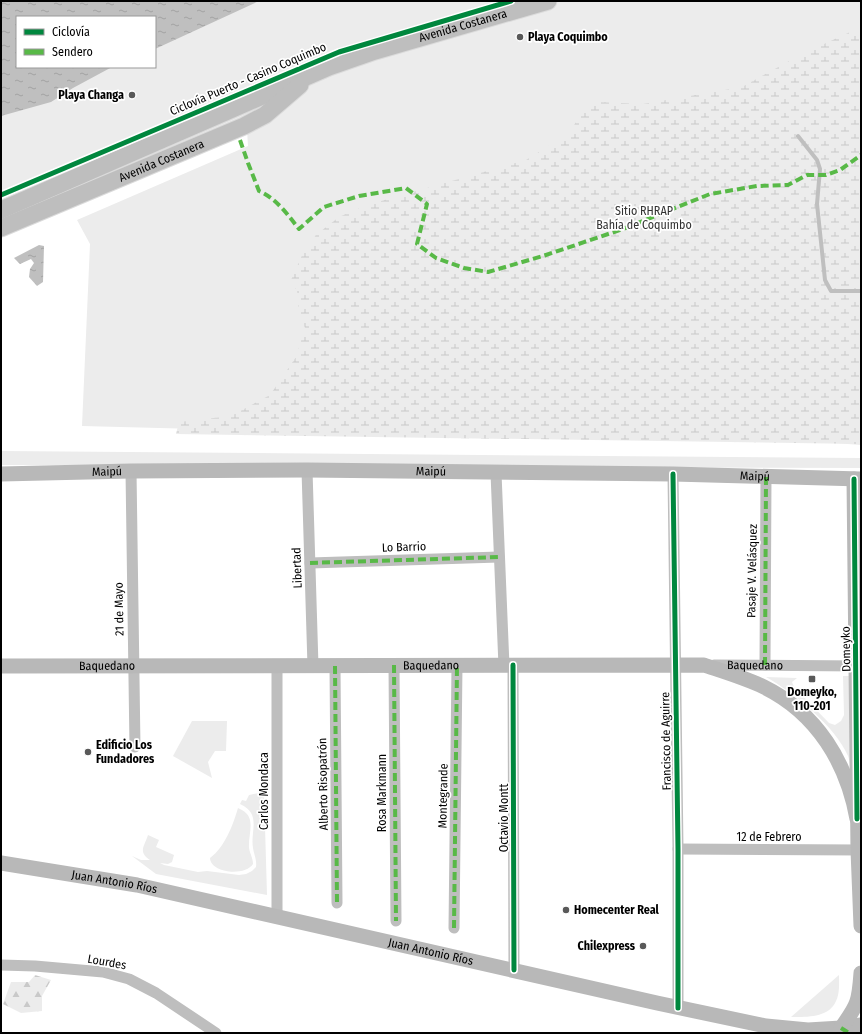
<svg xmlns="http://www.w3.org/2000/svg" width="862" height="1034" viewBox="0 0 862 1034" font-family="'Fira Sans Condensed',sans-serif">
<defs>
<pattern id="forest-firs" width="22" height="20" patternUnits="userSpaceOnUse"><rect width="22" height="20" fill="#ececec"/><path d="M5 1l3.5 6h-7zM16 11l3.5 6h-7z" fill="#c9c9c9"/></pattern>
<pattern id="wetland-marsh" width="20" height="14" patternUnits="userSpaceOnUse"><rect width="20" height="14" fill="#ececec"/><path d="M1 5h8M5 5V1M11 12h8M15 12V8" fill="none" stroke="#c9c9c9"/></pattern>
<pattern id="water-ripples" width="26" height="14" patternUnits="userSpaceOnUse"><rect width="26" height="14" fill="#bfbfbf"/><path d="M2 4q2-2 4 0t4 0M15 11q2-2 4 0t4 0" fill="none" stroke="#a2a2a2"/></pattern>
</defs>
<rect width="100%" height="100%" fill="#fff"/>
<g fill="#ececec" fill-rule="evenodd">
<path d="M1,1H861V445L755,437L278,431L82,426L90,244L77,220L248,146L247,130L198,142L110,167L1,211ZM17,17H155V67H17Z"/>
<polygon points="1,451 861,458 861,468 1,465"/>
<path d="M843,676H851V771C850,767 850,761 848,756C836,727 793,692 766,677L797,678L792,682L794,687L829,723L835,725L841,721L844,715Z"/>
<polygon points="192,721 227,721 226,751 215,751 208,762 212,778 173,756"/>
<path d="M264,792L267,895L156,874L132,856L141,860H150C138,852 144,847 148,835L159,840L156,847L174,855L172,862L168,864L160,863L164,865L198,872L207,871L239,875L246,874L252,871L256,867C257,860 254,855 253,848C250,831 262,814 240,804L242,800L246,801L249,795Z"/>
<path d="M238,808C258,816 248,832 249,848C250,854 253,858 253,864C246,876 211,874 210,858C225,847 233,825 238,808Z"/>
<path d="M839,975C839,983 840,993 836,1001C829,1018 806,1017 791,1017Z"/>
</g>
<polygon fill="url(#forest-firs)" points="35,975 51,980 42,996 42,1011 21,1013 3,1004 11,982 29,982"/>
<polygon fill="url(#wetland-marsh)" points="861,27 861,444 176,434 179,422 231,416 270,395 296,357 305,328 299,312 297,291 291,280 303,253 316,235 339,217 367,205 526,160 568,134 587,106 600,102 643,104 742,87 800,55"/>
<g fill="url(#water-ripples)">
<polygon points="1,1 259,1 155,49 155,17 17,17 17,67 112,67 73,88 51,102 1,116"/>
<polygon points="39,245 44,246 43,282 37,286 29,277 30,269 34,263 31,259 20,264 14,258"/>
</g>
<g fill="none" stroke-linecap="round" stroke-linejoin="round">
<polyline stroke="#bfbfbf" stroke-width="4" points="798,136 817,160 820,169 817,204 825,280 831,291 861,291"/>
<g stroke="#dbdbdb" stroke-width="19">
<g id="primary">
<path id="s5" d="M1,210L329,67L375,51L548,1"/>
<path id="s6" d="M1,228L244,126L265,115L300,85"/>
</g>
</g>
<g stroke="#bebebe" stroke-width="11">
<polyline points="307,470 313,666"/>
<polyline points="131,471 135,747"/>
<polyline points="496,473 504,666"/>
<polyline points="673,474 678,849 678,1008"/>
<polyline points="310,563 499,557"/>
<polyline points="394,665 396,921"/>
<polyline points="513,665 514,970"/>
<path id="s1" d="M714,665L861,666"/>
<polyline points="765,665 766,477"/>
<polyline points="277,666 277,916"/>
<polyline points="335,666 337,903"/>
<polyline points="678,849 861,850"/>
<polyline points="454,928 457,665"/>
<polyline points="1,965 35,966 103,972 129,979 156,993 216,1033"/>
</g>
<g stroke="#b8b8b8" stroke-width="15">
<path id="s2" d="M1,474L131,471L307,470L673,474L861,479"/>
<polyline points="854,479 858,850 861,926"/>
<path id="s3" d="M1,666L704,665C725,672 745,678 764,687C817,713 847,763 857,819"/>
<path id="s4" d="M1,863L137,885L657,1003L766,1026L808,1030L841,1028L861,1025"/>
<path d="M841,1028C858,1005 859,1001 861,973"/>
</g>
<use href="#primary" stroke="#bebebe" stroke-width="17"/>
<g stroke="#58b947" stroke-width="4" stroke-dasharray="8 4" stroke-linecap="butt">
<path d="M240,140L248,163L259,191C276,198 288,215 299,229L324,207L359,196L406,188L427,204L417,244L436,258L464,268L488,272L543,256L623,229L710,194L757,186L788,185L807,175H826L840,170L861,155"/>
<polyline points="310,563 499,557"/>
<polyline points="394,665 396,921"/>
<polyline points="765,665 766,477"/>
<polyline points="335,666 337,903"/>
<polyline points="454,928 457,665"/>
<polyline points="841,1028 849,1033"/>
</g>
<g stroke="#fff" stroke-width="8">
<g id="cycleway">
<polyline points="1,195 339,52 511,1"/>
<polyline points="673,474 678,849 678,1008"/>
<polyline points="854,479 857,819"/>
<polyline points="513,665 514,970"/>
</g>
</g>
<use href="#cycleway" stroke="#00873e" stroke-width="5"/>
</g>
<g fill="#595959" stroke="#fff" stroke-width="1.5">
<circle cx="520" cy="37" r="4"/>
<circle cx="132" cy="95" r="4"/>
<rect x="808" y="675" width="8" height="8" rx="2"/>
<circle cx="88" cy="752" r="4"/>
<circle cx="566" cy="910" r="4"/>
<circle cx="643" cy="946" r="4"/>
</g>
<g text-anchor="middle" stroke-width="3.5" stroke-linejoin="round" paint-order="stroke">
<g font-size="12" fill="#000" stroke="#fff">
<text dy="4" stroke="none"><textPath href="#s5" startOffset="498">Avenida Costanera</textPath></text>
<text transform="translate(248 79) rotate(-23)" y="4">Ciclovía Puerto - Casino Coquimbo</text>
<text dy="4" stroke="none"><textPath href="#s6" startOffset="174">Avenida Costanera</textPath></text>
<text dy="4" stroke="none"><textPath href="#s2" startOffset="106">Maipú</textPath></text>
<text dy="4" stroke="none"><textPath href="#s2" startOffset="430">Maipú</textPath></text>
<text dy="4" stroke="none"><textPath href="#s2" startOffset="754">Maipú</textPath></text>
<text transform="translate(404 547) rotate(-2)" y="4">Lo Barrio</text>
<text transform="translate(297 568) rotate(-92)" y="4">Libertad</text>
<text transform="translate(752 571) rotate(-89)" y="4">Pasaje V. Velásquez</text>
<text transform="translate(119 609) rotate(-91)" y="4">21 de Mayo</text>
<text transform="translate(846 649) rotate(-91)" y="4">Domeyko</text>
<text dy="4" stroke="none"><textPath href="#s3" startOffset="430">Baquedano</textPath></text>
<text dy="4" stroke="none"><textPath href="#s1" startOffset="41">Baquedano</textPath></text>
<text dy="4" stroke="none"><textPath href="#s3" startOffset="106">Baquedano</textPath></text>
<text transform="translate(666 741) rotate(-91)" y="4">Francisco de Aguirre</text>
<text transform="translate(323 784) rotate(-91)" y="4">Alberto Risopatrón</text>
<text transform="translate(264 791) rotate(-90)" y="4">Carlos Mondaca</text>
<text transform="translate(382 793) rotate(-90)" y="4">Rosa Markmann</text>
<text transform="translate(443 796) rotate(-89)" y="4">Montegrande</text>
<text transform="translate(504 818) rotate(-90)" y="4">Octavio Montt</text>
<text x="769" y="841">12 de Febrero</text>
<text dy="4" stroke="none"><textPath href="#s4" startOffset="115">Juan Antonio Ríos</textPath></text>
<text dy="4" stroke="none"><textPath href="#s4" startOffset="439">Juan Antonio Ríos</textPath></text>
<text transform="translate(107 962) rotate(10)" y="4">Lourdes</text>
</g>
<g font-size="12" font-weight="bold" fill="#000" stroke="#fff" text-anchor="start">
<text x="528" y="41">Playa Coquimbo</text>
<text x="124" y="99" text-anchor="end">Playa Changa</text>
<text x="812" y="696" text-anchor="middle">Domeyko,<tspan x="812" dy="14">110-201</tspan></text>
<text x="96" y="749">Edificio Los<tspan x="96" dy="14">Fundadores</tspan></text>
<text x="574" y="914">Homecenter Real</text>
<text x="635" y="950" text-anchor="end">Chilexpress</text>
</g>
<g font-size="12" fill="#333" stroke="#fff">
<text x="644" y="215">Sitio RHRAP<tspan x="644" dy="14">Bahía de Coquimbo</tspan></text>
</g>
</g>
<rect width="862" height="1034" fill="none" stroke="#000000" stroke-width="4"/>
<rect x="16" y="16" width="140" height="52" fill="#ffffff" stroke="#999999"/>
<rect x="24" y="29" width="20" height="6" fill="#00873e" stroke="#999999"/>
<text x="52" y="36" font-size="12" fill="#000000">Ciclovía</text>
<rect x="24" y="49" width="20" height="6" fill="#58b947" stroke="#999999"/>
<text x="52" y="56" font-size="12" fill="#000000">Sendero</text>
</svg>
